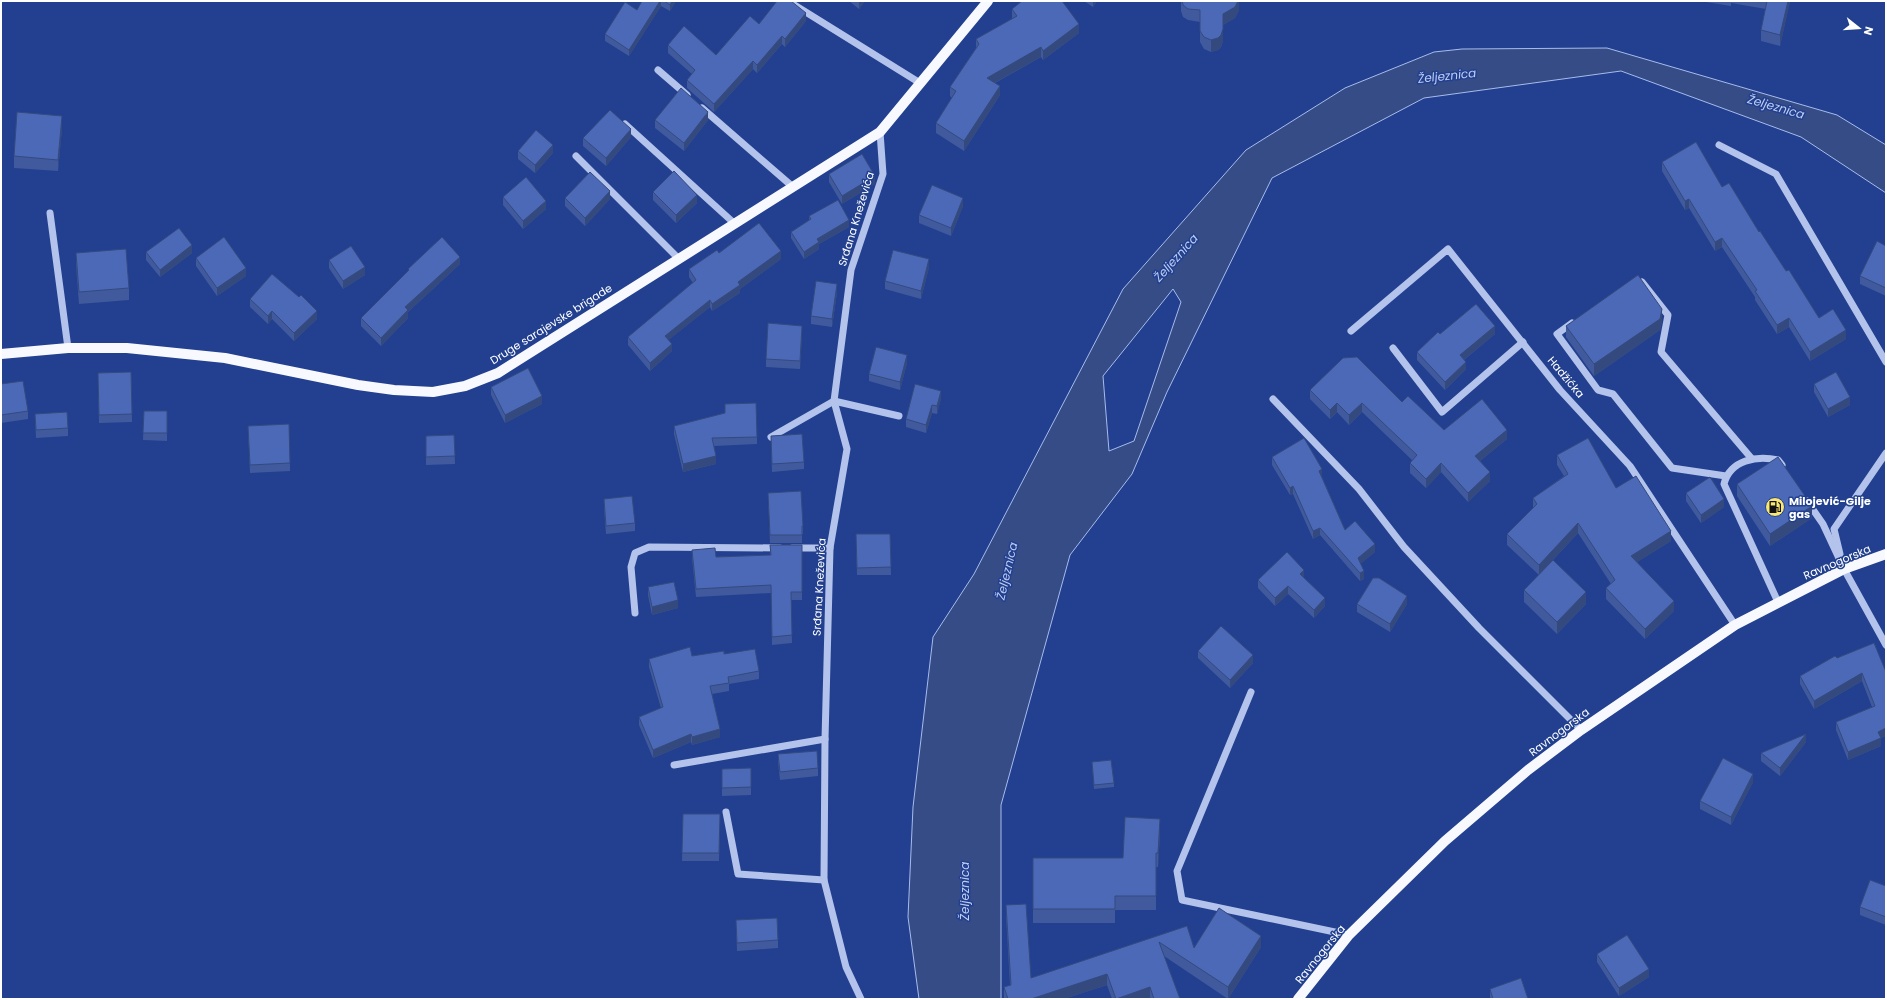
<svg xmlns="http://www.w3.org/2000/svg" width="1887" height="1000" viewBox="0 0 1887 1000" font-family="Poppins,sans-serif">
<rect width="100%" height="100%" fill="#22408f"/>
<path fill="#364c87" stroke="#a7bced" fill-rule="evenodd" d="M1607,48L1837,115L1886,145V193L1801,137L1621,71L1424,98L1272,178L1167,392L1132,474L1070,555L1001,805V999H919L908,917L913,807L933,637L974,574L1123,289L1246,150L1345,88L1434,52L1462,49ZM1173,289L1181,302L1134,441L1109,451L1103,376Z"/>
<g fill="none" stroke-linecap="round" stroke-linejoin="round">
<g stroke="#b3c3ec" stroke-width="7">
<polyline points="788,1 920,83"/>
<polyline points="658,70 687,95"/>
<polyline points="702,108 793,187"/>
<polyline points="625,124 735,224"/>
<polyline points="1719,145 1776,174 1886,362"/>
<polyline points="576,156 679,259"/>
<polyline points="50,213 68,348"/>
<polyline points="1642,282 1668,315 1661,352 1752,459"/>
<polyline points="1572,323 1557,334 1598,390 1613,394 1672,468 1726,476"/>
<polyline points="1351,331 1448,249 1560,390 1630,466 1735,625"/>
<polyline points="1393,348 1442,412 1523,342"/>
<polyline points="1273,399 1359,489 1404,547 1479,628 1581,730"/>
<polyline points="771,437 834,401 899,416"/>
<polyline points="1807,501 1823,524 1844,569 1886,645"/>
<polyline points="792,548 830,548"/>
<polyline points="1840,554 1834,529 1886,453"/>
<path d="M1778,602L1724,484C1730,460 1757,455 1778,460L1782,465"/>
<polyline points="635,613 631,567 635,553 649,547 780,548"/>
<polyline points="1251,692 1177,871 1182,900 1349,935"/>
<polyline points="674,765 825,739"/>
<polyline points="726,812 738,874 824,880"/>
<polyline points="861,999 846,967 824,880 825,739 830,548 847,449 834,401 851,270 883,174 880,132"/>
</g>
<g stroke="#f8f9ff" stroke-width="10">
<polyline points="1,354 68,348 127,348 225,358 358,385 394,390 433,392 465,386 498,373 880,132 988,1"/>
<polyline points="1298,999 1349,935 1445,841 1528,770 1581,730 1735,625 1844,569 1886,554"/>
</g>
</g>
<g fill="#405a9d">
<polygon points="642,1 676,1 670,11 661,6 629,56 605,41 605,34 637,10"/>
<polygon points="849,1 865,1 859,9"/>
<polygon points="1084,1 1097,1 1093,7"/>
<polygon points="1181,1 1239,1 1239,10 1235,18 1223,25 1223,41 1221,47 1218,50 1211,52 1204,49 1200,42 1200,22 1188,20 1183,17 1181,11"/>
<polygon points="1706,1 1790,1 1780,46 1761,41 1761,30 1766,9 1731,3 1731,6 1706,2"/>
<polygon points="1012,9 1079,33 1043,60 1041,57 995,83 1000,95 964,151 936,133 936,123 952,98 950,96 950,87 976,48 976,39 1012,19"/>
<polygon points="806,21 785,47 782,44 757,73 753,69 714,112 687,88 687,80 692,74 668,53 668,45 716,55 759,24"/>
<polygon points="655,120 708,120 684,151 655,128"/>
<polygon points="62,128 58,171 14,168 14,156"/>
<polygon points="631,137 606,166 583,146 583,138"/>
<polygon points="518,151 553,153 535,173 518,159"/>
<polygon points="1662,162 1722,187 1759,232 1819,318 1846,339 1810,361 1789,327 1777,334 1755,300 1755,297 1722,247 1715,251 1689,208 1685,210 1662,171"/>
<polygon points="829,174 875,184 842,204 829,182"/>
<polygon points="653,192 697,203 676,223 653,200"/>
<polygon points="503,197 546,209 523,229 503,205"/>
<polygon points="565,198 610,199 585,226 565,206"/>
<polygon points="963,206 951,236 919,223 919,215"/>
<polygon points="809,216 849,227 819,244 819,249 804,259 791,238 791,232 809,220"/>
<polygon points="1886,246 1886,296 1860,284 1860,276"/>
<polygon points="146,252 192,253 160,277 146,260"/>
<polygon points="76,253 129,288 129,300 79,304 76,264"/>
<polygon points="719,253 781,259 740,289 740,293 712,311 710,307 668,340 672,351 650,371 628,345 628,337 693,283 689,277 689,269"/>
<polygon points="196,258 246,276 217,296 196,266"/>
<polygon points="329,260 365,275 343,289 329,268"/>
<polygon points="460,264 408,312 408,318 381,346 361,326 361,318 408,272 408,269"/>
<polygon points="929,267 921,299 885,289 885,281"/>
<polygon points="837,292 832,327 811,324 811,316"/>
<polygon points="250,299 317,319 294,341 272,319 268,324 250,307"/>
<polygon points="1662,321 1660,330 1594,376 1566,337 1566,326"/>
<polygon points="802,333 800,369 766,367 766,359"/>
<polygon points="1440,334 1495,334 1464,360 1466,369 1445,390 1417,360 1417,352"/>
<polygon points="907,363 900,390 869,381 869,374"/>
<polygon points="131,372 132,422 99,423 98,373"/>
<polygon points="1,384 28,411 28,419 1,423"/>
<polygon points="1814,384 1850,405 1828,417 1814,392"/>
<polygon points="491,387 542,404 505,423 491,395"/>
<polygon points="1310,390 1402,402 1444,430 1507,439 1480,461 1490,481 1468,502 1441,472 1426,488 1410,473 1410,463 1412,460 1362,412 1349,425 1337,412 1330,419 1310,399"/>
<polygon points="941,398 937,414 932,413 926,433 906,427 906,419"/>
<polygon points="144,411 167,411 167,441 143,440"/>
<polygon points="35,414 68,428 68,436 36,438"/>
<polygon points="248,426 290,463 290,471 250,473"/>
<polygon points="674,426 757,437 757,444 714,446 716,464 683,472 674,434"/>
<polygon points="454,435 455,464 426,465 426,436"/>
<polygon points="771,436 804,462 804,469 772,472"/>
<polygon points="1557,455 1616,488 1671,541 1637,562 1674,611 1645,639 1606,599 1606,588 1611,584 1578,533 1539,575 1507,545 1507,534 1533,508 1533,498 1564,476 1557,465"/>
<polygon points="1272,457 1322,477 1345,530 1375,552 1360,564 1364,579 1360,581 1320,535 1313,539 1293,494 1290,495 1272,465"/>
<polygon points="1737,484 1812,518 1770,546 1737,496"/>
<polygon points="768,493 803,526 803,534 802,534 802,543 770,543"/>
<polygon points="1686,493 1724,507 1701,523 1686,501"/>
<polygon points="604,499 635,523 635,531 606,534 604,507"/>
<polygon points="856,534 890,534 891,575 857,575"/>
<polygon points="770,545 802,545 802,600 791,600 792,643 772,645 771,593 696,597 692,558 692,550 716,557 770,555"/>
<polygon points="1304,578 1325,606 1314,618 1288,594 1275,606 1258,588 1258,580"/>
<polygon points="648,587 678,608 652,615 648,595"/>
<polygon points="1524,590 1586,604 1557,634 1524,602"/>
<polygon points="1357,604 1407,604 1390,632 1357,612"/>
<polygon points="1874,643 1886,736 1881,738 1881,746 1848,760 1836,730 1836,722 1872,707 1862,681 1814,709 1800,684 1800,676 1837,658"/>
<polygon points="1198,651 1253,663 1230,688 1198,658"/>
<polygon points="724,654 759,671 759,679 729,684 729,691 712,694 720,737 692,745 691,742 653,758 639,725 639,717 661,708 649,667 649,659"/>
<polygon points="1806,742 1780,776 1761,761 1761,753"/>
<polygon points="778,754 818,768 818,776 780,780 778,762"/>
<polygon points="1092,762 1114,783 1114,787 1094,789"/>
<polygon points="751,768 751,795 722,796 722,769"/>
<polygon points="1753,782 1731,825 1700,809 1700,801"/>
<polygon points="683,814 720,814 719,861 682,861"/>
<polygon points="1160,833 1158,867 1156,867 1156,910 1115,910 1115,923 1033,923 1033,858 1123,858"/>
<polygon points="1886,886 1886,925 1860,915 1860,907"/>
<polygon points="1006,905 1031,978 1187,926 1194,948 1261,947 1228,999 1164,956 1180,999 1150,999 1150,998 1148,999 1112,999 1107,985 1064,999 1004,999 1004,987 1010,985 1006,916"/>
<polygon points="736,920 778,940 778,948 737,951"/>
<polygon points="1597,954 1649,977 1619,996 1597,962"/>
<polygon points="1490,989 1528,999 1490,999"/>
</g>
<g fill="#344a7f">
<polygon points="660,1 661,1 661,6 629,56 629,50"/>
<polygon points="672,1 676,1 670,11 670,5"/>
<polygon points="859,1 865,1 859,9"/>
<polygon points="1093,1 1097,1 1093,7"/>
<polygon points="1238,1 1239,1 1239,10 1235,18 1223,25 1223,14"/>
<polygon points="1788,1 1790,1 1780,46 1780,35"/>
<polygon points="806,13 806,21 785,47 785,39"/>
<polygon points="1079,24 1079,33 1043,60 1043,51"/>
<polygon points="1223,29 1223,41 1221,47 1218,50 1211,52 1211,40"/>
<polygon points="782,36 782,44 757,73 757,65"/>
<polygon points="1041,47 1041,57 987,87 987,78"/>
<polygon points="753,61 753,69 714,112 714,104"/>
<polygon points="1000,86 1000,95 964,151 964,141"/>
<polygon points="708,112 708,120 684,151 684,143"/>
<polygon points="62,116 62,128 58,171 58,160"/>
<polygon points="631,129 631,137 606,166 606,158"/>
<polygon points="553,145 553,153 535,173 535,165"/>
<polygon points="875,176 875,184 842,204 842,196"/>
<polygon points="610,191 610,199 585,226 585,218"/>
<polygon points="697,195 697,203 676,223 676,215"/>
<polygon points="963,198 963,206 951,236 951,228"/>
<polygon points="1689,199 1689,208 1685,210 1685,201"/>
<polygon points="546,201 546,209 523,229 523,221"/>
<polygon points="849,220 849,227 819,244 819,249 804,259 804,252 817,239"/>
<polygon points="1722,238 1722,247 1715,251 1715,242"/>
<polygon points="192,245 192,253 160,277 160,270"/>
<polygon points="781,251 781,259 740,289 740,293 712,311 712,304 738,282"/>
<polygon points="460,257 460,264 408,312 408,318 381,346 381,338 405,307"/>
<polygon points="929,259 929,267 921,299 921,291"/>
<polygon points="365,267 365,275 343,289 343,281"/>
<polygon points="246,268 246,276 217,296 217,288"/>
<polygon points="837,284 837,292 832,327 832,319"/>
<polygon points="710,300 710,307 665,343 665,336"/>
<polygon points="1662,309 1662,321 1660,330 1594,376 1594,364"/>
<polygon points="272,311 272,319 268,324 268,316"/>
<polygon points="317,311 317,319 294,341 294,333"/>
<polygon points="1789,318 1789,327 1777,334 1777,325"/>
<polygon points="802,326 802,333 800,369 800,361"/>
<polygon points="1495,326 1495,334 1460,363 1460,355"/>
<polygon points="1846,330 1846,339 1810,361 1810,352"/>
<polygon points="672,344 672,351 650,371 650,363"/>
<polygon points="907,355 907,363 900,390 900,382"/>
<polygon points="1466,362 1466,369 1445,390 1445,382"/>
<polygon points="941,391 941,398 937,414 937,406"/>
<polygon points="542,396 542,404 505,423 505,415"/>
<polygon points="1850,397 1850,405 1828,417 1828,409"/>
<polygon points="1337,403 1337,412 1330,419 1330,410"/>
<polygon points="1362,403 1362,412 1349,425 1349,415"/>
<polygon points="932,405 932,413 926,433 926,425"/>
<polygon points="1507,430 1507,439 1475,465 1475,456"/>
<polygon points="716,456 716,464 683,472 683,464"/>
<polygon points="1441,463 1441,472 1426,488 1426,479"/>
<polygon points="1322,469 1322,477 1319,479 1319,471"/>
<polygon points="1490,472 1490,481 1468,502 1468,493"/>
<polygon points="1293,486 1293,494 1290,495 1290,488"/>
<polygon points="1724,499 1724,507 1701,523 1701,515"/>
<polygon points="1812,506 1812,518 1770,546 1770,534"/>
<polygon points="1578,523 1578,533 1539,575 1539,565"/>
<polygon points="1320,528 1320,535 1313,539 1313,531"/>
<polygon points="1671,531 1671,541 1631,566 1631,556"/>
<polygon points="1375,544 1375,552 1358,566 1358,558"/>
<polygon points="1304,570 1304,578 1300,574"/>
<polygon points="1364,571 1364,579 1360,581 1360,573"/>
<polygon points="1288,586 1288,594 1275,606 1275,598"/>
<polygon points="1586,592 1586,604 1557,634 1557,622"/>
<polygon points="1407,596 1407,604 1390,632 1390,624"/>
<polygon points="1325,598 1325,606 1314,618 1314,610"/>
<polygon points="678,600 678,608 652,615 652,607"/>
<polygon points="1674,601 1674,611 1645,639 1645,629"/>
<polygon points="1253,655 1253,663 1230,688 1230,680"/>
<polygon points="1862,673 1862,681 1814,709 1814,701"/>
<polygon points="1886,728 1886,736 1879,739 1881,738 1881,746 1848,760 1848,752 1878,732"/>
<polygon points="720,729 720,737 692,745 692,737"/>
<polygon points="691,734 691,742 653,758 653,750"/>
<polygon points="1806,734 1806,742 1780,776 1780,768"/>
<polygon points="1753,774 1753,782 1731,825 1731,817"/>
<polygon points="1160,819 1160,833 1158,867 1158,853"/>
<polygon points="1261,936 1261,947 1228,999 1228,987"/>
<polygon points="1649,969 1649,977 1619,996 1619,988"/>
<polygon points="1107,974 1107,985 1064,999 1031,999"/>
<polygon points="1150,987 1150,998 1148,999 1117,999"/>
</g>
<g fill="#4b69b6" stroke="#344a7f">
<polygon points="642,1 660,1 629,50 605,34 625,2 637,10"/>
<polygon points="664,1 672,1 670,5"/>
<polygon points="777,1 791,1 806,13 785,39 782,36 757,65 753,61 714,104 687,80 695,70 668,45 684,26 716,55 750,16 759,24"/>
<polygon points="1022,1 1062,1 1079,24 1043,51 1041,47 987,78 1000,86 964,141 936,123 956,91 950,87 979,44 976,39 1017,16 1012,9"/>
<polygon points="1182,1 1238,1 1235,7 1223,14 1223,29 1221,35 1218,38 1211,40 1204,37 1200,31 1200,10 1188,9 1183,5"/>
<polygon points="1767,1 1788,1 1780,35 1761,30"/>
<polygon points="681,88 708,112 684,143 655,120"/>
<polygon points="610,110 631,129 606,158 583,138"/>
<polygon points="17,112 62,116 58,160 14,156"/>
<polygon points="536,130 553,145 535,165 518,151"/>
<polygon points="1696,142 1722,187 1729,183 1759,232 1760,231 1786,271 1789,270 1819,318 1833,309 1846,330 1810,352 1789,318 1777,325 1755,291 1757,290 1722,238 1715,242 1689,199 1685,201 1662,162"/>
<polygon points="862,154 875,176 842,196 829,174"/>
<polygon points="674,171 697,195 676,215 653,192"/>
<polygon points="590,172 610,191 585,218 565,198"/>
<polygon points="526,177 546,201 523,221 503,197"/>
<polygon points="932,185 963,198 951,228 919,215"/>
<polygon points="838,200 849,220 817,239 819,242 804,252 791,232 811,219 809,216"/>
<polygon points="759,223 781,251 738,282 740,285 712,304 710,300 665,336 672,344 650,363 628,337 696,280 689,269 717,250 719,253"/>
<polygon points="179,228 192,245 160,270 146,252"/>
<polygon points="224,237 246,268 217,288 196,258"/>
<polygon points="442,237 460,257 405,307 408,310 381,338 361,318 409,270 408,269"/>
<polygon points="1877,241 1886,246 1886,288 1860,276"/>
<polygon points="351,246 365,267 343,281 329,260"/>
<polygon points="126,249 129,288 79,292 76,253"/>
<polygon points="893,250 929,259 921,291 885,281"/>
<polygon points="272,274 299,297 301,295 317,311 294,333 272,311 268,316 250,299"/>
<polygon points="1638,275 1662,309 1660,319 1594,364 1566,326"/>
<polygon points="816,281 837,284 832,319 811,316"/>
<polygon points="1476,304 1495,326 1460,355 1466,362 1445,382 1417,352 1438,332 1440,334"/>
<polygon points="768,323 802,326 800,361 766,359"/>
<polygon points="876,347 907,355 900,382 869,374"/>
<polygon points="1357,357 1402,402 1408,396 1444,430 1482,399 1507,430 1475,456 1490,472 1468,493 1441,463 1426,479 1410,463 1417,455 1362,403 1349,415 1337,403 1330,410 1310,390 1343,358"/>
<polygon points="528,368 542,396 505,415 491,387"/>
<polygon points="131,372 132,414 99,415 98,373"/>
<polygon points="1836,372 1850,397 1828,409 1814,384"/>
<polygon points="23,381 28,411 1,415 1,384"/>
<polygon points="915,384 941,391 937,406 932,405 926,425 906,419"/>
<polygon points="756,403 757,437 712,438 716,456 683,464 674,426 725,413 725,404"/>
<polygon points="144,411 167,411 167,433 143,433"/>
<polygon points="67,412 68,428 36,430 35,414"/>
<polygon points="289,424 290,463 250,465 248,426"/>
<polygon points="802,434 804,462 772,464 771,436"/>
<polygon points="454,435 455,456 426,457 426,436"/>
<polygon points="1304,438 1322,469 1319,471 1345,530 1355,521 1375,544 1358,558 1364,571 1360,573 1320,528 1313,531 1293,486 1290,488 1272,457"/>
<polygon points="1588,438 1616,488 1636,476 1671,531 1631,556 1674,601 1645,629 1606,588 1615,580 1578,523 1539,565 1507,534 1537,504 1533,498 1568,474 1557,455"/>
<polygon points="1778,457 1812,506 1770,534 1737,484"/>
<polygon points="1710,477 1724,499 1701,515 1686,493"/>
<polygon points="801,491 803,526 802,526 802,535 770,535 768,493"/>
<polygon points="632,496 635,523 606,526 604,499"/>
<polygon points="856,534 890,534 891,567 857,568"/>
<polygon points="770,545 802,545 802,592 791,592 792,635 772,637 771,585 696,589 692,550 715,548 716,557 771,555"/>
<polygon points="1287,552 1304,570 1300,574 1325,598 1314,610 1288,586 1275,598 1258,580"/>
<polygon points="1553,560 1586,592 1557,622 1524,590"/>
<polygon points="1373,578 1379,578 1407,596 1390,624 1357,604"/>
<polygon points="674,582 678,600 652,607 648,587"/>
<polygon points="1221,626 1253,655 1230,680 1198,651"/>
<polygon points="1874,643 1886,672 1886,728 1878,732 1881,738 1848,752 1836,722 1875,706 1862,673 1814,701 1800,676 1835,656 1837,658"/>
<polygon points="690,647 692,656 724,651 724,654 755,649 759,671 728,677 729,683 710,686 720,729 692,737 691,734 653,750 639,717 663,707 649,659"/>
<polygon points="1806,734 1780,768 1761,753"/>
<polygon points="817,751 818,768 780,772 778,754"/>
<polygon points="1723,758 1753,774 1731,817 1700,801"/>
<polygon points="1111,760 1114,783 1094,785 1092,762"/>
<polygon points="751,768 751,787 722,788 722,769"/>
<polygon points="683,814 720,814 719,853 682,853"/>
<polygon points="1125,817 1160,819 1158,853 1156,853 1156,896 1115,896 1115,909 1033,909 1033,858 1123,858"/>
<polygon points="1870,880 1886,886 1886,917 1860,907"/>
<polygon points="1026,904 1031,978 1187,926 1194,948 1219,908 1261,936 1228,987 1159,942 1180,999 1154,999 1150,987 1116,999 1107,974 1031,999 1008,999 1004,987 1011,985 1006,905"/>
<polygon points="777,918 778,940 737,943 736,920"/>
<polygon points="1627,935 1649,969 1619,988 1597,954"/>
<polygon points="1521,978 1528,999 1493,999 1490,989"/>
</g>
<defs>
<g id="fuel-disc" transform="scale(1)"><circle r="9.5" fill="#f8e775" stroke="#22408f"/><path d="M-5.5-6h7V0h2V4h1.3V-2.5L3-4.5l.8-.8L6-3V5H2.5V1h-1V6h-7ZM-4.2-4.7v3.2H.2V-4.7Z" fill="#111"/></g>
</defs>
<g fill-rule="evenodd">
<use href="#fuel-disc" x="1775" y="507"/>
</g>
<g text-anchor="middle" stroke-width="3" stroke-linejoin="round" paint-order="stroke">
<g font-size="11" fill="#fff" stroke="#22408f">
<text transform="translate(856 219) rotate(-73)" y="4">Srđana Kneževića</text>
<text transform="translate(551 324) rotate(-32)" y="4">Druge sarajevske brigade</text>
<text transform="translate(1566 377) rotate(50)" y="4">Hadžićka</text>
<text transform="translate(1837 562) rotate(-23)" y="4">Ravnogorska</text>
<text transform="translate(819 587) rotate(-87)" y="4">Srđana Kneževića</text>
<text transform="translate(1559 732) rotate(-37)" y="4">Ravnogorska</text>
<text transform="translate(1320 954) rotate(-51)" y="4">Ravnogorska</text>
</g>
<g font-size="11" font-weight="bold" fill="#fff" stroke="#22408f" text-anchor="start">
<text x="1789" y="505">Milojević-Gilje<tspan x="1789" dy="13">gas</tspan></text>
</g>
<g font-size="12" font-style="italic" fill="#bfcef3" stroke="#22408f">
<text transform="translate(1447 76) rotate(-6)" y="4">Željeznica</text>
<text transform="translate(1776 107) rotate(16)" y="4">Željeznica</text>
<text transform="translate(1176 258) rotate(-48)" y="4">Željeznica</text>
<text transform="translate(1007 571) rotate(-77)" y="4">Željeznica</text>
<text transform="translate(965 891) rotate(-90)" y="4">Željeznica</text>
</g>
</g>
<rect width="1887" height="1000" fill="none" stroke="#ffffff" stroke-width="4"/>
<g transform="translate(1859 28) rotate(107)" stroke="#22408f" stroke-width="3" paint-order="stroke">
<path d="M0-3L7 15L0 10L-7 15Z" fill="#ffffff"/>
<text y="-6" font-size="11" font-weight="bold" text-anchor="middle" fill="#ffffff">N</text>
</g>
</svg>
